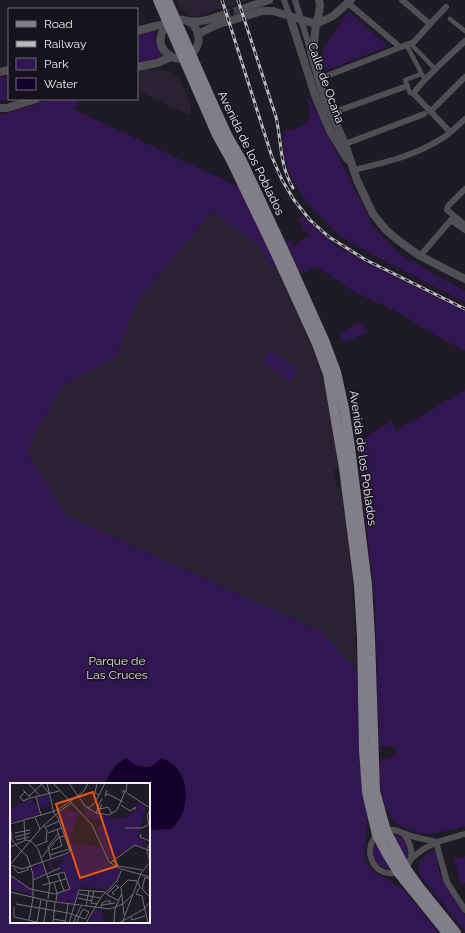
<svg xmlns="http://www.w3.org/2000/svg" width="465" height="933" viewBox="0 0 465 933" font-family="Raleway,sans-serif">
<rect width="100%" height="100%" fill="#1f1b26"/>
<g fill="#282232">
<polygon points="177,0 247,0 196,17 191,16 182,11"/>
<polygon points="147,69 171,71 171,75 178,76 191,105 191,112 189,115 137,90 137,72"/>
<polygon points="212,211 260,246 272,268 276,266 318,362 329,399 334,432 338,469 334,469 336,487 341,486 352,576 356,643 357,671 322,632 66,515 29,455 28,450 32,438 63,386 117,356 135,305"/>
</g>
<g fill="#311651" fill-rule="evenodd">
<polygon points="349,11 388,46 326,71 321,55 324,47"/>
<path d="M155,31C155,41 158,48 162,57L137,62V36Z"/>
<polygon points="9,75 9,99 16,99 0,101 0,78"/>
<path d="M52,99H80L73,109L239,187L276,266L272,268L259,246L212,211L135,305L117,356L63,386L32,438L28,450L29,455L66,515L322,632L357,671L362,791L368,816L364,856L368,865L375,873L387,879L404,890L439,933H0V115ZM11,784H149V922H11Z"/>
<path d="M310,99L372,224L399,254L465,291V302C437,288 409,274 381,259C369,252 356,246 344,238C312,213 278,175 284,132C302,126 317,124 307,100Z"/>
<polygon points="303,217 333,244 360,260 465,311 465,351 419,326 400,313 354,292 316,266 301,274 283,235 294,246 300,242 300,240 310,236 307,231 305,232 299,219"/>
<polygon points="362,322 367,332 345,343 340,333"/>
<polygon points="270,350 298,369 290,382 262,362"/>
<path d="M465,390V826C453,829 441,833 429,834C425,835 420,833 416,832C383,825 379,791 380,762L384,759L396,755V747L379,746L375,601L357,450L359,445L362,440L391,421L397,430Z"/>
<path d="M393,835C405,836 413,849 406,859Z"/>
<path d="M377,844L390,869C378,868 367,855 377,844Z"/>
<polygon points="432,851 436,853 439,872 465,916 465,932 420,875 418,867 422,858"/>
<polygon points="465,856 465,883 461,884 454,859"/>
</g>
<path fill="#14002d" d="M127,758C136,770 153,770 161,758C190,767 193,807 173,827L172,829L149,830V784H105C109,773 116,763 127,758Z"/>
<g fill="none" stroke-linecap="round" stroke-linejoin="round">
<polyline stroke="#3e3b45" stroke-width="8" stroke-dasharray="8 4" stroke-linecap="butt" points="222,15 245,8"/>
<g stroke="#504e53" stroke-width="4.5">
<polyline points="450,19 465,31"/>
<polyline points="410,43 436,70"/>
<polyline points="406,44 425,80"/>
<polyline points="414,94 410,93 405,80 421,74"/>
</g>
<g stroke="#504e53" stroke-width="6">
<polyline points="284,0 290,17"/>
<polyline points="295,0 311,52"/>
<polyline points="348,3 400,47"/>
<polyline points="430,24 446,7"/>
<polyline points="319,79 414,42 430,24 402,0"/>
<polyline points="430,112 465,77"/>
<polyline points="332,113 407,86"/>
<path d="M450,132L414,94C416,85 456,50 465,41"/>
<polyline points="345,144 424,114"/>
<path d="M353,170C384,163 414,156 441,139C450,134 457,126 465,119"/>
<polyline points="465,189 448,206 447,210 465,225"/>
<polyline points="420,256 451,220 465,230"/>
<path d="M404,834C430,870 380,888 371,858C369,852 370,846 373,840C377,833 386,829 394,830C399,831 402,833 406,834C415,838 426,839 436,842"/>
<polyline points="436,842 447,882 465,910"/>
<path d="M410,860C427,843 443,840 465,834"/>
</g>
<g stroke="#504e53" stroke-width="8">
<polyline points="319,0 320,5 319,13 316,24 314,42 311,52 324,97 345,144 357,180 373,214 386,230 399,241 420,256 465,279"/>
<polyline points="245,8 269,0"/>
<polyline points="290,17 316,98 330,131 347,159"/>
<path d="M188,21C201,23 211,19 222,15"/>
<path d="M137,31C147,28 157,26 167,23C170,23 172,20 175,20C199,15 208,48 186,57C181,59 175,59 171,56C157,49 158,34 168,23"/>
<polyline points="198,34 216,25 262,11 273,11 316,24 333,16 351,0"/>
<polyline points="137,67 157,63 171,57"/>
<polyline points="0,72 9,70"/>
<polyline points="0,108 7,108 36,99"/>
</g>
<g stroke="#827e89" stroke-width="10">
<polyline points="158,0 217,135 231,160 277,256 317,344 328,374 344,468 359,585 362,637 364,749 367,792 377,835 387,854 398,872 447,933"/>
<polyline points="167,0 212,102 228,137 242,161 285,253 324,340 336,372 344,408 350,447 367,585 370,638 375,791 386,831 405,867 419,887 456,933"/>
</g>
<g stroke="#bcb9c2" stroke-width="3">
<g id="rail">
<polyline points="222,0 272,157 282,180 294,200 310,220 329,237 366,260 465,309"/>
<path d="M238,0L276,117C282,143 279,164 293,188"/>
</g>
</g>
<use href="#rail" stroke="#16121c" stroke-width="1.5" stroke-dasharray="4.5" stroke-linecap="butt"/>
</g>
<g text-anchor="middle" stroke-width="3" stroke-linejoin="round" paint-order="stroke">
<g font-size="12" fill="#f1eef6" stroke="#16121c">
<text transform="translate(326 83) rotate(70)" y="4">Calle de Ocaña</text>
<text transform="translate(251 153) rotate(64)" y="4">Avenida de los Poblados</text>
<text transform="translate(363 458) rotate(82)" y="4">Avenida de los Poblados</text>
</g>
<g font-size="12" fill="#e2dbf0" stroke="#16121c">
<text x="117" y="665">Parque de<tspan x="117" dy="14">Las Cruces</tspan></text>
</g>
</g>
<g transform="translate(10 783)">
<rect width="140" height="140" fill="#1f1b26"/>
<path d="M39,11L40,19L37,20L40,23L30,25L26,14ZM20,16L28,23L30,31L0,40V26ZM73,20L84,31L109,35L128,27L126,24L124,26L122,25L124,22L127,24L128,20L136,23L127,54L136,57L132,62L137,64L138,57L140,58L137,66L125,62L101,76H98L86,47L94,38L77,35L75,30L109,36L116,34L122,31L109,35L79,31L73,27ZM54,26L70,29L73,34L68,32L60,56L64,60L92,65L97,80L111,87L106,98L97,106L69,104L66,121L47,117L48,110L60,106L53,85L37,89L41,87L38,78H40L43,86L48,85L53,76L44,79L43,77L54,74L60,68L46,32ZM32,81L36,91L23,95L22,84ZM0,92L23,106V112L8,107H0ZM85,126L91,127L93,138L80,140Z" fill="#311651"/>
<path fill="none" stroke="#736f79" stroke-width="1" d="M18,0L30,13M30,0L39,10M37,0L44,30M43,0L82,42L99,79L111,86L140,94M59,0L75,23L86,30L99,32L107,27L115,9M87,0L85,10L89,12M13,7L21,15L49,8M97,7L95,13L98,11L113,19M15,9L10,14L13,18L20,15M113,10V7L116,9L117,0M117,10L140,25M19,13L31,2M26,14L31,32M65,15L74,8L78,0M92,21L90,26H87L92,15M111,22L120,28L126,24L124,27M78,25L85,20L95,0M48,29L62,20M86,30L87,27L98,24L102,31M25,34L30,46M14,37L15,57M0,41L45,28L64,16M0,41L2,57L11,68M33,42L37,47L36,58M139,42L137,33L140,27M36,44L49,38M115,45H132L140,41M5,50L20,47M38,50L51,45M5,54L20,50M130,54L131,51V52L130,54L140,58M6,57L19,54M21,58L28,66L40,101L38,116M140,60L137,68L140,79M26,63L38,58M0,64L16,57L21,58M41,67L52,63L47,46M11,68L17,73L23,91V115M40,72L59,66M31,75L48,55L54,53M41,76L38,64L48,51M102,77L109,83L132,87M100,80L125,62L140,68M0,82L12,86L58,70L60,68L48,35L44,30M0,82L32,44L49,29M4,85L8,90L18,87V84M131,90L140,79M48,91L54,108M0,92L20,106L45,111L60,106L54,89L37,94M140,96L135,94L132,106L140,114M23,97L50,85M44,100L47,110L46,118M33,102L56,96M84,108L81,120L87,121M0,109L39,118M69,111L90,115M96,111L109,118M97,111L106,102L109,104L102,110L105,112M126,111L132,113L138,140M68,115L82,118M39,118L100,126L113,121L123,111M6,121L58,130L75,136L79,129L73,126M92,122L105,120M76,123L79,107M4,124V134L31,140M91,125L92,120L96,118H100V122M114,132L111,104L118,97L127,98L130,104L126,111M121,134L122,137L135,133M43,136L55,138M19,137L23,115M27,139L31,117M34,140L37,118M43,140L45,119M55,140L58,121M59,140L69,107L95,109M63,140L71,123M66,140L73,126M76,140L91,114L107,98L111,88M104,140L105,126L111,112M109,140L134,126L140,119M112,140L131,90"/>
<path fill="#e8590c" fill-opacity="0.15" stroke="#e8590c" stroke-width="2" d="M83,9L107,83L70,95L46,21Z"/>
<rect width="140" height="140" fill="none" stroke="#f1eef6" stroke-width="2"/>
</g>
<rect x="8" y="8" width="130" height="92" fill="#16121c" stroke="#6e6a73"/>
<rect x="16" y="21" width="20" height="6" fill="#827e89" stroke="#6e6a73"/>
<text x="44" y="28" font-size="12" fill="#f1eef6">Road</text>
<rect x="16" y="41" width="20" height="6" fill="#bcb9c2" stroke="#6e6a73"/>
<text x="44" y="48" font-size="12" fill="#f1eef6">Railway</text>
<rect x="16" y="58" width="20" height="12" fill="#311651" stroke="#6e6a73"/>
<text x="44" y="68" font-size="12" fill="#f1eef6">Park</text>
<rect x="16" y="78" width="20" height="12" fill="#14002d" stroke="#6e6a73"/>
<text x="44" y="88" font-size="12" fill="#f1eef6">Water</text>
</svg>
